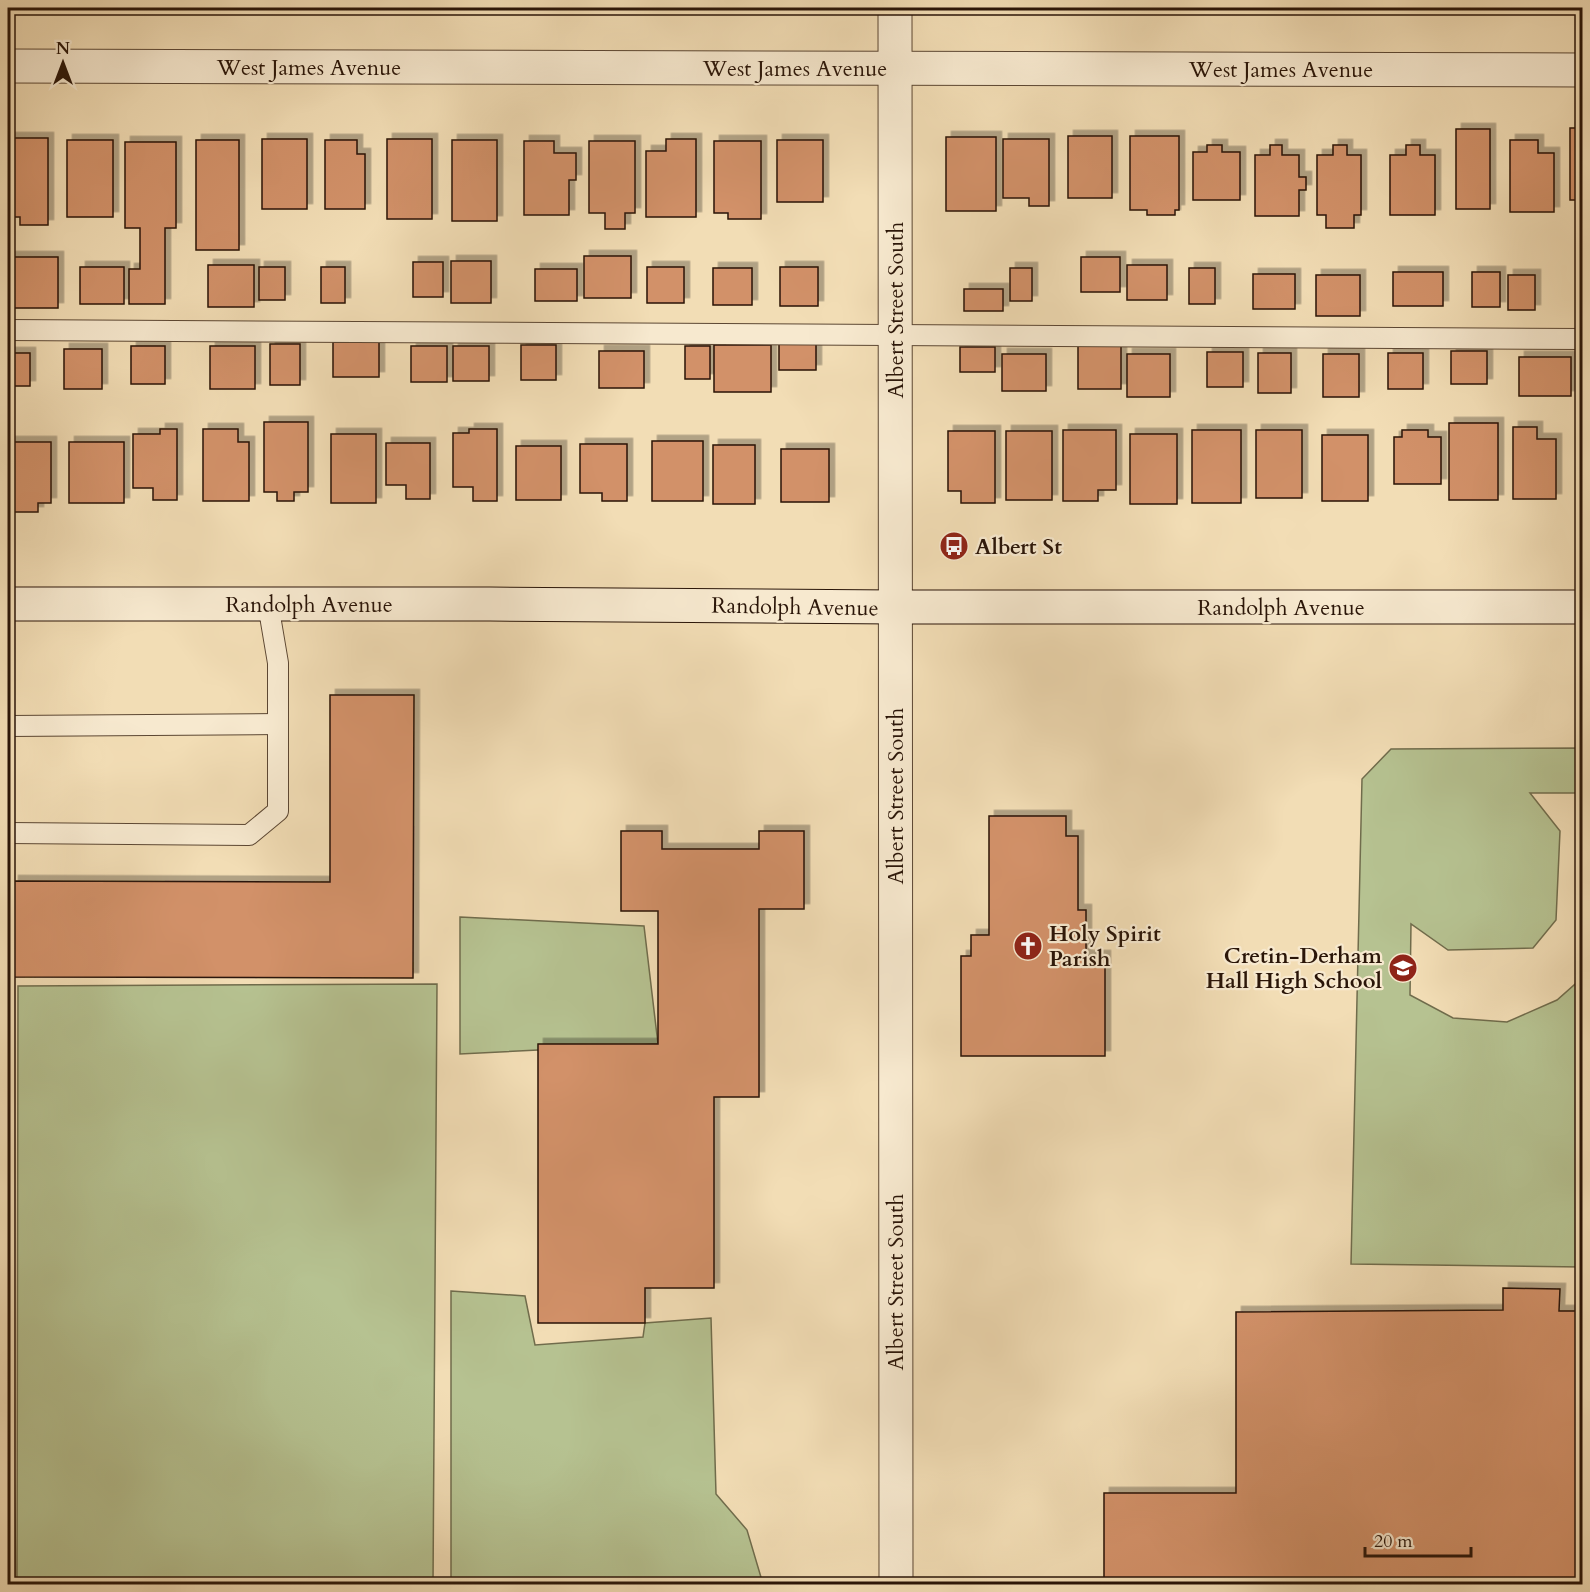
<svg xmlns="http://www.w3.org/2000/svg" width="1590" height="1592" viewBox="0 0 1590 1592" font-family="Cardo,serif">
<defs>
<filter id="shadow"><feDropShadow dx="5.5" dy="-5.5" stdDeviation="0" flood-color="#0004"/></filter>
</defs>
<rect width="100%" height="100%" fill="#f2ddb5"/>
<filter id="stains"><feTurbulence type="fractalNoise" baseFrequency=".00333" numOctaves="4"/><feColorMatrix values="0 0 0 0 .2 0 0 0 0 .09 0 0 0 0 .02 0 0 0 .5 -.17"/></filter>
<radialGradient id="worn" r=".72"><stop offset=".6" stop-color="#630" stop-opacity="0"/><stop offset="1" stop-color="#630" stop-opacity=".3"/></radialGradient>
<g fill="#b6c291" stroke="#706c4c" stroke-width="1.5">
<polygon points="1582,748 1582,793 1530,793 1560,831 1556,920 1533,948 1448,950 1411,924 1410,995 1453,1018 1507,1022 1557,1000 1582,978 1582,1267 1351,1264 1362,779 1391,749"/>
<polygon points="460,917 644,926 658,1044 460,1054"/>
<polygon points="437,984 433,1584 17,1584 18,986"/>
<polygon points="451,1291 525,1296 535,1345 643,1337 645,1323 711,1318 716,1494 747,1530 763,1584 451,1584"/>
<polygon points="8,1323 12,1329 16,1584 8,1584"/>
</g>
<g fill="#d29169" stroke="#2a1508" stroke-width="1.5" filter="url(#shadow)">
<rect x="1570" y="128" width="12" height="72"/>
<rect x="1456" y="129" width="34" height="80"/>
<rect x="1068" y="136" width="44" height="62"/>
<polygon points="1130,136 1179,136 1179,210 1175,210 1175,215 1147,215 1147,210 1130,210"/>
<rect x="946" y="137" width="50" height="74"/>
<polygon points="8,138 48,138 48,225 20,225 20,217 8,217"/>
<rect x="262" y="139" width="45" height="70"/>
<rect x="387" y="139" width="45" height="80"/>
<polygon points="666,139 696,139 696,217 646,217 646,151 666,151"/>
<polygon points="1003,139 1049,139 1049,206 1029,206 1029,198 1003,198"/>
<rect x="67" y="140" width="46" height="77"/>
<rect x="196" y="140" width="43" height="110"/>
<polygon points="325,140 357,140 357,154 365,154 365,209 325,209"/>
<rect x="452" y="140" width="45" height="81"/>
<rect x="777" y="140" width="46" height="62"/>
<polygon points="1510,140 1538,140 1538,153 1554,153 1554,212 1510,212"/>
<polygon points="524,141 554,141 554,153 576,153 576,180 569,180 569,215 524,215"/>
<polygon points="589,141 635,141 635,213 625,213 625,229 605,229 605,213 589,213"/>
<polygon points="714,141 761,141 761,219 728,219 728,213 714,213"/>
<polygon points="125,142 176,142 176,228 165,228 165,304 129,304 129,269 140,269 140,228 125,228"/>
<polygon points="1207,145 1222,145 1222,152 1240,152 1240,200 1193,200 1193,152 1207,152"/>
<polygon points="1270,145 1282,145 1282,155 1299,155 1299,177 1306,177 1306,190 1299,190 1299,216 1255,216 1255,155 1270,155"/>
<polygon points="1333,145 1347,145 1347,155 1361,155 1361,215 1354,215 1354,228 1326,228 1326,215 1317,215 1317,155 1333,155"/>
<polygon points="1406,145 1420,145 1420,155 1435,155 1435,215 1390,215 1390,155 1406,155"/>
<rect x="584" y="256" width="47" height="42"/>
<rect x="8" y="257" width="50" height="51"/>
<rect x="1081" y="257" width="39" height="35"/>
<rect x="451" y="261" width="40" height="42"/>
<rect x="413" y="262" width="30" height="35"/>
<rect x="208" y="265" width="46" height="42"/>
<rect x="1127" y="265" width="40" height="35"/>
<rect x="80" y="267" width="44" height="37"/>
<rect x="259" y="267" width="26" height="33"/>
<rect x="321" y="267" width="24" height="36"/>
<rect x="647" y="267" width="37" height="36"/>
<rect x="780" y="267" width="38" height="39"/>
<rect x="713" y="268" width="39" height="37"/>
<rect x="1010" y="268" width="22" height="33"/>
<rect x="1189" y="268" width="26" height="36"/>
<rect x="535" y="269" width="42" height="32"/>
<rect x="1393" y="272" width="50" height="34"/>
<rect x="1472" y="272" width="28" height="35"/>
<rect x="1253" y="274" width="42" height="35"/>
<rect x="1316" y="275" width="44" height="41"/>
<rect x="1508" y="275" width="27" height="35"/>
<rect x="964" y="289" width="39" height="22"/>
<rect x="333" y="342" width="46" height="35"/>
<rect x="779" y="342" width="37" height="28"/>
<rect x="270" y="344" width="30" height="41"/>
<rect x="521" y="345" width="35" height="35"/>
<rect x="714" y="345" width="57" height="47"/>
<rect x="131" y="346" width="34" height="38"/>
<rect x="210" y="346" width="45" height="43"/>
<rect x="411" y="346" width="36" height="36"/>
<rect x="453" y="346" width="36" height="35"/>
<rect x="685" y="346" width="25" height="33"/>
<rect x="1078" y="346" width="43" height="43"/>
<rect x="960" y="347" width="35" height="25"/>
<rect x="64" y="349" width="38" height="40"/>
<rect x="599" y="351" width="45" height="37"/>
<rect x="1451" y="351" width="36" height="33"/>
<rect x="1207" y="352" width="36" height="35"/>
<rect x="8" y="353" width="22" height="33"/>
<rect x="1258" y="353" width="33" height="40"/>
<rect x="1388" y="353" width="35" height="36"/>
<rect x="1002" y="354" width="44" height="37"/>
<rect x="1127" y="354" width="43" height="43"/>
<rect x="1323" y="354" width="36" height="43"/>
<rect x="1579" y="355" width="3" height="37"/>
<rect x="1519" y="357" width="52" height="39"/>
<polygon points="264,422 308,422 308,492 294,492 294,501 277,501 277,492 264,492"/>
<rect x="1449" y="423" width="49" height="77"/>
<polygon points="1513,427 1537,427 1537,439 1556,439 1556,499 1513,499"/>
<polygon points="160,429 177,429 177,500 153,500 153,488 133,488 133,434 160,434"/>
<polygon points="203,429 238,429 238,442 249,442 249,501 203,501"/>
<polygon points="469,429 497,429 497,501 473,501 473,487 453,487 453,433 469,433"/>
<polygon points="1063,430 1116,430 1116,490 1098,490 1098,501 1063,501"/>
<rect x="1192" y="430" width="49" height="73"/>
<rect x="1256" y="430" width="46" height="68"/>
<polygon points="1402,430 1428,430 1428,437 1441,437 1441,484 1394,484 1394,437 1402,437"/>
<polygon points="948,431 995,431 995,503 961,503 961,491 948,491"/>
<rect x="1006" y="431" width="46" height="69"/>
<rect x="331" y="434" width="45" height="69"/>
<rect x="1130" y="434" width="47" height="70"/>
<rect x="1322" y="435" width="46" height="66"/>
<rect x="652" y="441" width="51" height="60"/>
<polygon points="8,442 51,442 51,503 38,503 38,512 12,512 12,503 8,503"/>
<rect x="69" y="442" width="55" height="61"/>
<polygon points="386,443 430,443 430,499 406,499 406,485 386,485"/>
<polygon points="580,444 627,444 627,501 602,501 602,493 580,493"/>
<rect x="713" y="445" width="42" height="59"/>
<rect x="516" y="446" width="45" height="54"/>
<rect x="781" y="449" width="48" height="53"/>
<polygon points="330,695 414,695 413,978 12,977 13,881 330,882"/>
<polygon points="989,816 1066,816 1066,836 1078,836 1078,910 1086,910 1086,956 1105,956 1105,1056 961,1056 961,956 971,956 971,935 989,935"/>
<polygon points="621,831 662,831 662,849 759,849 759,831 804,831 804,909 759,909 759,1097 714,1097 714,1288 645,1288 645,1323 538,1323 538,1044 658,1044 658,911 621,911"/>
<polygon points="1503,1288 1560,1289 1559,1311 1582,1311 1582,1584 1104,1584 1104,1493 1236,1493 1236,1312 1503,1310"/>
</g>
<g fill="none" stroke-linecap="round" stroke-linejoin="round">
<g stroke="#5c4733" stroke-width="22">
<g id="service">
<polyline points="8,330 1582,339"/>
<polyline points="8,726 278,724"/>
<polyline points="8,833 249,835 278,811 278,663 268,604"/>
</g>
</g>
<g stroke="#5c4733" stroke-width="35">
<g id="minor">
<polyline points="895,8 896,1584"/>
<polyline points="8,66 1582,70"/>
</g>
</g>
<g stroke="#2a1508" stroke-width="35">
<polyline id="secondary" points="8,604 490,604 895,607 1582,607"/>
</g>
<use href="#service" stroke="#f7e9cf" stroke-width="20"/>
<use href="#minor" stroke="#f7e9cf" stroke-width="33"/>
<use href="#secondary" stroke="#f7e9cf" stroke-width="33"/>
</g>
<defs>
<g id="bus-disc" transform="scale(1.5)"><circle r="9.5" fill="#8f2418" stroke="#f7e9cf"/><path d="M-5-6H5V4H4V6H2V4H-2V6H-4V4H-5ZM-3.5-4V0h7V-4ZM-3.5 1.2v1.5H-2V1.2ZM2 1.2v1.5H3.5V1.2Z" fill="#fff"/></g>
<g id="church-disc" transform="scale(1.5)"><circle r="9.5" fill="#8f2418" stroke="#f7e9cf"/><path d="M-1.2-6h2.4v3.5h3.3v2.4h-3.3V6h-2.4V-.1h-3.3v-2.4h3.3Z" fill="#fff"/></g>
<g id="school-disc" transform="scale(1.5)"><circle r="9.5" fill="#8f2418" stroke="#f7e9cf"/><path d="M0-5L7-2L0 1L-7-2ZM-4 1L0 2.5L4 1V4Q0 6-4 4Z" fill="#fff"/></g>
</defs>
<g fill-rule="evenodd">
<use href="#bus-disc" x="954" y="546"/>
<use href="#church-disc" x="1028" y="946"/>
<use href="#school-disc" x="1403" y="968"/>
</g>
<g text-anchor="middle" stroke-width="4.5" stroke-linejoin="round" paint-order="stroke">
<g font-size="22" fill="#2a1508" stroke="#f7e9cf">
<text x="309" y="75">West James Avenue</text>
<text x="795" y="76">West James Avenue</text>
<text x="1281" y="77">West James Avenue</text>
<text transform="translate(895 310) rotate(-90)" y="8">Albert Street South</text>
<text x="309" y="612">Randolph Avenue</text>
<text transform="translate(795 606) rotate(1)" y="8">Randolph Avenue</text>
<text x="1281" y="615">Randolph Avenue</text>
<text transform="translate(895 796) rotate(-90)" y="8">Albert Street South</text>
<text transform="translate(895 1282) rotate(-90)" y="8">Albert Street South</text>
</g>
<g font-size="22" font-weight="bold" fill="#2a1508" stroke="#f7e9cf" text-anchor="start">
<text x="975" y="554">Albert St</text>
<text x="1049" y="941">Holy Spirit<tspan x="1049" dy="25">Parish</tspan></text>
<text x="1382" y="963" text-anchor="end">Cretin-Derham<tspan x="1382" dy="25">Hall High School</tspan></text>
</g>
</g>
<rect width="1590" height="1592" fill="none" stroke="#f2ddb5" stroke-width="30"/>
<rect x="9" y="9" width="1572" height="1574" fill="none" stroke="#2a1508" stroke-width="3"/>
<rect x="15" y="15" width="1560" height="1562" fill="none" stroke="#2a1508" stroke-width="1.5"/>
<g transform="translate(63 63)" stroke="#f7e9cf" stroke-width="4.5" paint-order="stroke">
<path d="M0-4.5L10 22L0 15L-10 22Z" fill="#2a1508"/>
<text y="-9" font-size="16" font-weight="bold" text-anchor="middle" fill="#2a1508">N</text>
</g>
<path d="M1365 1547v9h106v-9" fill="none" stroke="#2a1508" stroke-width="3"/>
<text x="1374" y="1547" font-size="18" fill="#2a1508" stroke="#f7e9cf" stroke-width="4.5" paint-order="stroke">20 m</text>
<rect width="100%" height="100%" filter="url(#stains)"/>
<rect width="100%" height="100%" fill="url(#worn)"/>
</svg>
